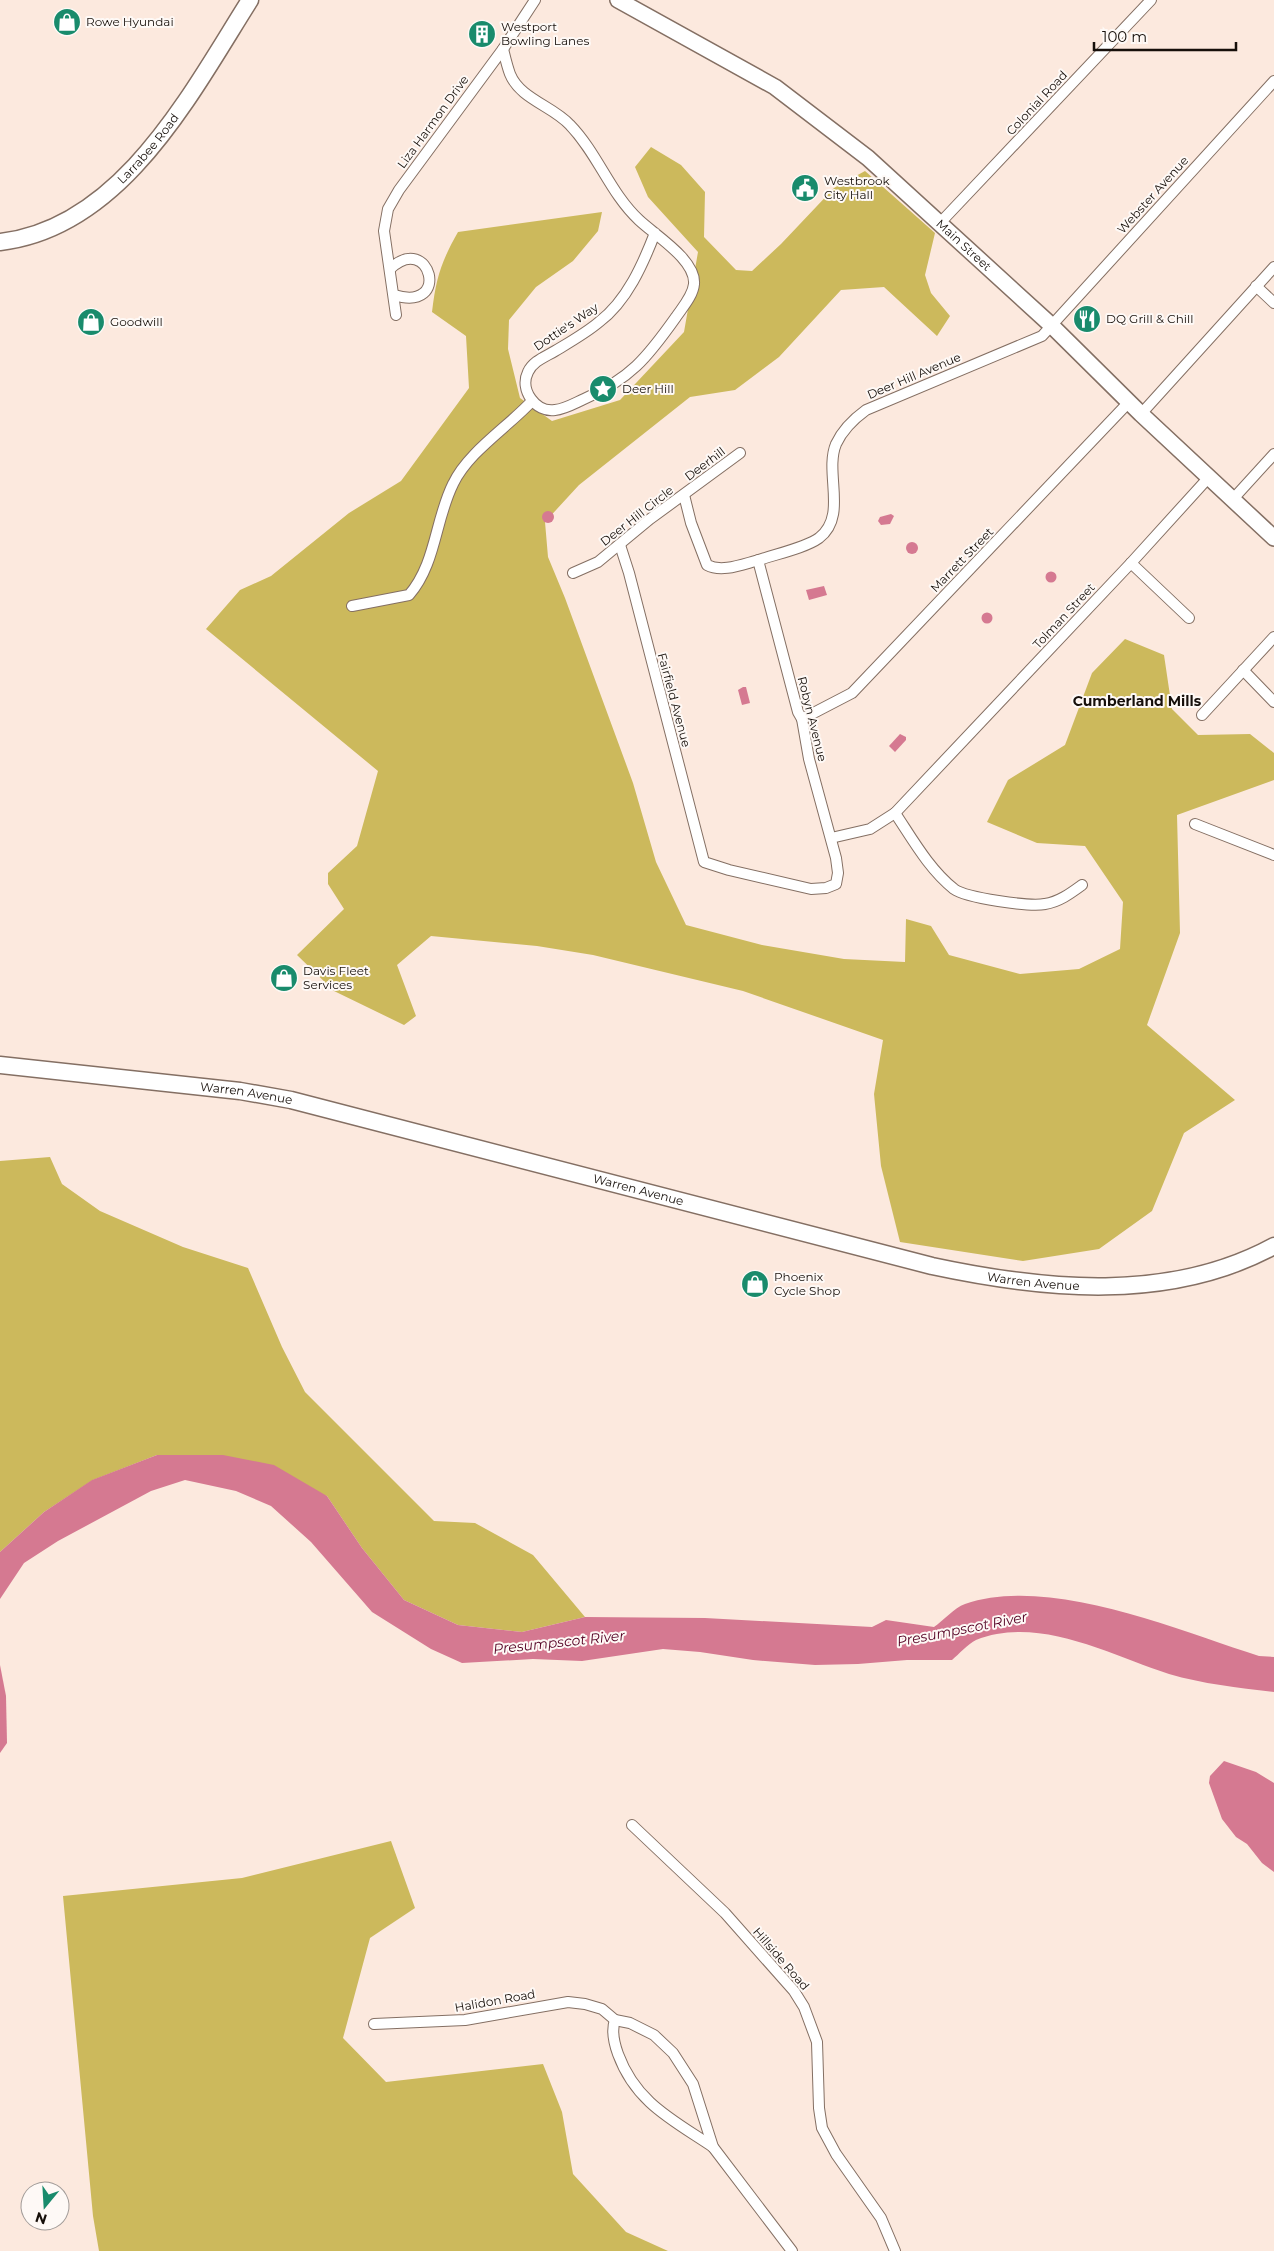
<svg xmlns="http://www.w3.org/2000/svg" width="1274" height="2251" viewBox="0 0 1274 2251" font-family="Montserrat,sans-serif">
<rect width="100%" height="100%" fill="#fce9de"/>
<g fill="#ccb95c">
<path d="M651,147L681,165L705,192L704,237L736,270L752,271L781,244L834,188L865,171L935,233L925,275L931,293L950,316L937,336L884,287L841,290L779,357L735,390L690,397L579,485L545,522L548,557L565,598L633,783L656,862L686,925L762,945L844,959L905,962L906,919L931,926L949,955L1020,974L1079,969L1120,949L1123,902L1085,846L1037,843L987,822L1008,780L1065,745L1092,673L1125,639L1164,655L1172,709L1198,735L1250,734L1274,753V780L1177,815L1180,933L1147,1025L1235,1100L1184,1133L1152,1211L1099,1249L1023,1261L900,1242L881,1166L874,1094L883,1040L743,991L593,955L537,946L431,936L397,965L416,1016L404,1025L334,991L297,955L344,909L328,884V873L357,846L378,771L206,629L240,590L271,576L349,513L401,481L469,388L466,336L432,312C436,278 441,262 458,232L602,212L598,231L573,261L536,287L509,320L508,349L520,398L552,421L620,400L684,332L698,252L648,197L635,167Z"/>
<polygon points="50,1157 62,1184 100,1211 183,1247 248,1268 282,1347 305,1392 434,1521 475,1523 533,1555 585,1617 522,1632 458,1625 404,1600 362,1548 327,1496 157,1455 93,1480 44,1512 0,1552 0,1161"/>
<polygon points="391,1841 415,1908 370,1938 343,2038 386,2082 543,2064 562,2112 573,2174 626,2232 668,2251 99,2251 93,2216 63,1896 242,1878"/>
</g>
<g fill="#d57991">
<circle cx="548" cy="517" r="6"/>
<polygon points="891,514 894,516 890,524 881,525 878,521 880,517"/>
<circle cx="912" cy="548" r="6"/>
<circle cx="1051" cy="577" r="5.5"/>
<polygon points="824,586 827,595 809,600 806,590"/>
<circle cx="987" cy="618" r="5.5"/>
<polygon points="743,687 746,687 750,703 742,705 738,690"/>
<polygon points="900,734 906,737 906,740 895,752 889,746"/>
<path d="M157,1455H223L274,1465L327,1496L362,1548L404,1600L458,1625L522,1632L585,1617L705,1618L872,1627L886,1620L934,1627C944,1620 954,1608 965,1604C1049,1575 1177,1630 1259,1656L1274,1657V1692C1240,1688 1203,1684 1169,1674C1110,1655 1039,1615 976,1640C968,1644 959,1654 952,1660H907L858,1664L815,1665L753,1660L700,1652L663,1649L582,1661L533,1659L462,1663L431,1649L372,1612L311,1542L271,1506L236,1491L185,1480L151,1491L58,1541L24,1563L0,1599V1552L44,1512L92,1480Z"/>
<polygon points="0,1665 6,1696 7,1743 0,1753"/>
<polygon points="1224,1761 1256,1772 1274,1783 1274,1872 1262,1863 1247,1844 1236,1837 1222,1819 1209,1783 1210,1776"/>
</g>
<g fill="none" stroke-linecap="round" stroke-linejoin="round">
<g stroke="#846f63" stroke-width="12">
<g id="minor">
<path d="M503,49C505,57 507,66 510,74C520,99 553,106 570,125C598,154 610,193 639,220C656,236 696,260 694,284C693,296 682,308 676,317C647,358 630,379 584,399C575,403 565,409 555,410C536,413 519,390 528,372C533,361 545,357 555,351C570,342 586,333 599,322C627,301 643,264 655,233"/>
<polyline points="940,223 1151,0"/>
<path d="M390,269C430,231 452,313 394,295"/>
<polyline points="1256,286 1274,303"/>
<polyline points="396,315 384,231 388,209 399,190 503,49 535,0"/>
<polyline points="1141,414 1274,267"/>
<path d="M684,495L691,523L707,565C722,573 743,564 759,560C776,554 805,548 819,538C848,516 824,473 836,444C842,431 855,418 866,410L1042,336L1274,81"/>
<polyline points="1233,499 1274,454"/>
<polyline points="620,545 629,573 704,862 729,870 811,889 826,888 836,884 838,873 836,858 809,759 802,719 798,712 758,560"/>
<polyline points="1131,563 1189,618"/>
<polyline points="573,573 598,562 650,519 740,453"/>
<path d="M352,606L409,595C436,564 435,520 453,484C468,452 508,427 532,401"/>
<polyline points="1243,670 1274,702"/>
<polyline points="1202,715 1274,637"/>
<polyline points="802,719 852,693 1129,402"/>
<path d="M895,813C913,840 929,869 954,889C966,898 1030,907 1045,904C1059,902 1071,893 1082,885"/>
<polyline points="1195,824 1274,855"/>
<polyline points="831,838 870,829 895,813 1131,563 1210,476"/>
<polyline points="632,1825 725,1913 794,1991 804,2007 817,2042 819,2108 822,2128 836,2154 881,2218 895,2251"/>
<path d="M615,2020C611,2031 614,2043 618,2054C636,2103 673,2120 713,2147"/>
<polyline points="374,2024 465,2020 568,2002 585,2004 602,2009 615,2020 630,2023 654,2035 673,2053 693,2084 713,2147 792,2251"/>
</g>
</g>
<g stroke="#846f63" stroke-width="18">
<g id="secondary">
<path id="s1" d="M618,0L775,87L868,158L1051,325L1141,414L1274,538"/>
</g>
</g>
<g stroke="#846f63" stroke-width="19">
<g id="primary">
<path id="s2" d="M0,242C122,228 191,93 250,0"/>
<path id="s3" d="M0,1065L240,1091L291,1100L932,1266C1044,1290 1169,1303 1274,1246"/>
</g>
</g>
<use href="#minor" stroke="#fff" stroke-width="10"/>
<use href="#secondary" stroke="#fff" stroke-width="15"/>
<use href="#primary" stroke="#fff" stroke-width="16"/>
</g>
<defs>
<g id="shop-disc" transform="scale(1.4375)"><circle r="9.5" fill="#198b6c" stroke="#fef9f6"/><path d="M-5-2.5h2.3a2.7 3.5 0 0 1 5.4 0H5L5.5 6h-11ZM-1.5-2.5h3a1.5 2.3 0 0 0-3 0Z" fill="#fff"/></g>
<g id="building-disc" transform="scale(1.4375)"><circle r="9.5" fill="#198b6c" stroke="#fef9f6"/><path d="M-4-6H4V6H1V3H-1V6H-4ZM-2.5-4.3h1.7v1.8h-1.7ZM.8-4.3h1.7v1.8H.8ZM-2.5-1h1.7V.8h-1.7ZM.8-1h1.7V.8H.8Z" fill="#fff"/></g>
<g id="civic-disc" transform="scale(1.4375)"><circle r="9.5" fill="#198b6c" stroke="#fef9f6"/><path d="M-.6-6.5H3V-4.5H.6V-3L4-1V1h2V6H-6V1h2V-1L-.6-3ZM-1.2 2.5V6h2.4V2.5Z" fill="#fff"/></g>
<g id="restaurant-disc" transform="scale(1.4375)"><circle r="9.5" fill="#198b6c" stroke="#fef9f6"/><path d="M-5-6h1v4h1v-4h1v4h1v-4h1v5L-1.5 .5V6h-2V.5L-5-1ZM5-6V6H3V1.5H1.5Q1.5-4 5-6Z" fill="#fff"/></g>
<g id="sight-disc" transform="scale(1.4375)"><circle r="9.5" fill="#198b6c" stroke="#fef9f6"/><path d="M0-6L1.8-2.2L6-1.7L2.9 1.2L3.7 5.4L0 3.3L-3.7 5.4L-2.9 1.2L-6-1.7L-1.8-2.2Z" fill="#fff"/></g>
</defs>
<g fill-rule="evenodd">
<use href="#shop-disc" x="67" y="22"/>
<use href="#building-disc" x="482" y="34"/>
<use href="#civic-disc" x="805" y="188"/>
<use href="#restaurant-disc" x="1087" y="319"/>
<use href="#shop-disc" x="91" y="322"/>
<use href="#sight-disc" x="603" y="389"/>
<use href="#shop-disc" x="284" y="978"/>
<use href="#shop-disc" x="755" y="1284"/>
</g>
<g text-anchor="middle" stroke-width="4" stroke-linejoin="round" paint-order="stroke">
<g font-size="12" fill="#160f0a" stroke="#fef9f6" text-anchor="start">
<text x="86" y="26">Rowe Hyundai</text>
<text x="501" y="31">Westport<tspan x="501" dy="14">Bowling Lanes</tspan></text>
<text x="824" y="185">Westbrook<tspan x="824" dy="14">City Hall</tspan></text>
<text x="1106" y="323">DQ Grill &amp; Chill</text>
<text x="110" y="326">Goodwill</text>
<text x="622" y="393">Deer Hill</text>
<text x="303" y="975">Davis Fleet<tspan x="303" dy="14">Services</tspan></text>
<text x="774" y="1281">Phoenix<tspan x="774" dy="14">Cycle Shop</tspan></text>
</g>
<g font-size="12" fill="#160f0a" stroke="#fef9f6">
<text transform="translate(1037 103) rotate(-47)" y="4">Colonial Road</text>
<text transform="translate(433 122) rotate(-54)" y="4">Liza Harmon Drive</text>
<text dy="4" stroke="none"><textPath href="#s2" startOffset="180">Larrabee Road</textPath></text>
<text transform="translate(1153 195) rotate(-48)" y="4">Webster Avenue</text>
<text dy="4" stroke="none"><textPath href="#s1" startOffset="426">Main Street</textPath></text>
<text transform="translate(566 327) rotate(-34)" y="4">Dottie's Way</text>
<text transform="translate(914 376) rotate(-23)" y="4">Deer Hill Avenue</text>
<text transform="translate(705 464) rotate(-37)" y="4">Deerhill</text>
<text transform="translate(637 516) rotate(-38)" y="4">Deer Hill Circle</text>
<text transform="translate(962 560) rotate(-46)" y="4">Marrett Street</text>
<text transform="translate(1064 616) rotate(-47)" y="4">Tolman Street</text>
<text transform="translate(674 700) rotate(75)" y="4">Fairfield Avenue</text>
<text transform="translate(812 719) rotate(76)" y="4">Robyn Avenue</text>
<text dy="4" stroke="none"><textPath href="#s3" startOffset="248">Warren Avenue</textPath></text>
<text dy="4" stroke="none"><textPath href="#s3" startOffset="652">Warren Avenue</textPath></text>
<text dy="4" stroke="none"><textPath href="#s3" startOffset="1058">Warren Avenue</textPath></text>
<text transform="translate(781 1959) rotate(49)" y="4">Hillside Road</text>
<text transform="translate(495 2001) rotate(-10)" y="4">Halidon Road</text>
</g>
<g font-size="14" font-weight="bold" fill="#160f0a" stroke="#fef9f6">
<text x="1137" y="706">Cumberland Mills</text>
</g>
<g font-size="14" font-style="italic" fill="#540023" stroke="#fef9f6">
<text transform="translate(962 1629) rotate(-11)" y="5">Presumpscot River</text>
<text transform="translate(559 1642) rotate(-6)" y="5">Presumpscot River</text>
</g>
</g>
<g transform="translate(45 2206) rotate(198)"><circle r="24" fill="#fef9f6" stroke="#a19b98"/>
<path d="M0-4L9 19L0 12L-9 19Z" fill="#198b6c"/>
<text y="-8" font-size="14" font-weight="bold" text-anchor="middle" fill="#160f0a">N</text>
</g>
<path d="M1094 42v8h142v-8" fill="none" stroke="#160f0a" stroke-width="2.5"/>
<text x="1102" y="42" font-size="15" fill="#160f0a" stroke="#fef9f6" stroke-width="4" paint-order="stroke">100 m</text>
</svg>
